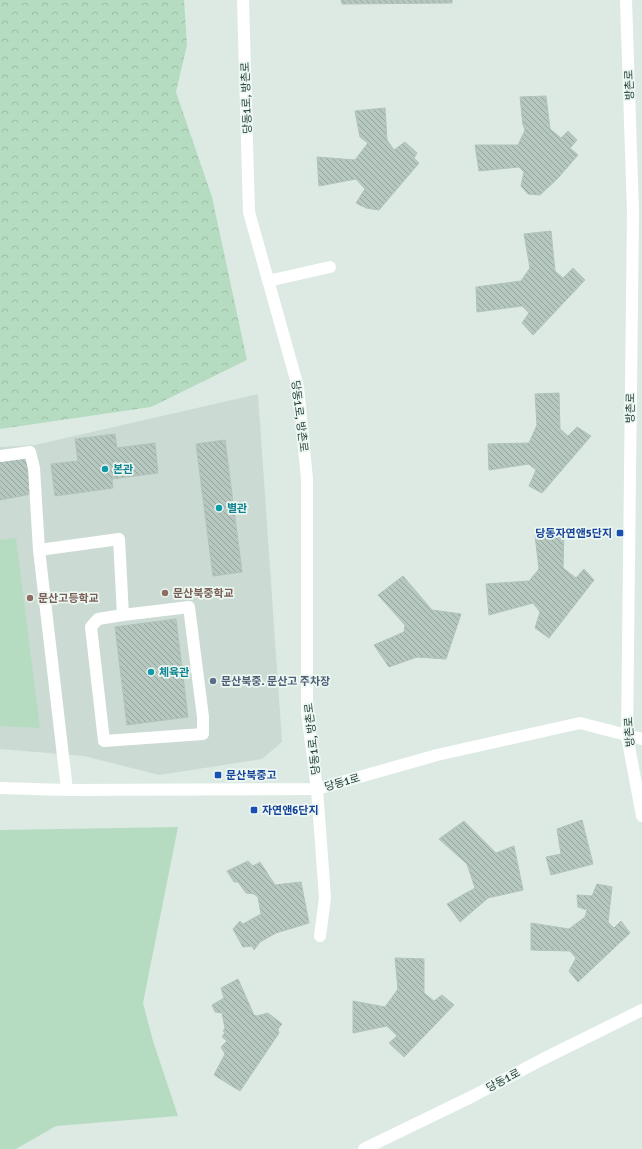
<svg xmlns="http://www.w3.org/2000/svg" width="642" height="1149" viewBox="0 0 642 1149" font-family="Signika,'Noto Sans KR',sans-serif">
<defs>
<pattern id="forest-crowns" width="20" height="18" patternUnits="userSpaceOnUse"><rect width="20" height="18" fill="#b5dcc0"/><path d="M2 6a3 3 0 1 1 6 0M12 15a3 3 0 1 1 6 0" fill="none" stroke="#9bbea5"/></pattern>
<pattern id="building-back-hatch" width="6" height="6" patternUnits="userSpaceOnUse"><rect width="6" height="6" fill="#b6c7c0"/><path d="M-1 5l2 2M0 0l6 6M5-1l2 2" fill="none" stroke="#93a39d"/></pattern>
</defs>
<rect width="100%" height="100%" fill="#ddeae4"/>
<polygon fill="#cbdad3" points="258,394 282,742 262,759 159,775 84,756 0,749 0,447 35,445"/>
<g fill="#b5dcc0">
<polygon points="16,538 40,728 0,726 0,540"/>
<polygon points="178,827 143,1003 153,1041 178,1116 56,1126 16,1149 0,1149 0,830"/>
</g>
<polygon fill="url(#forest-crowns)" points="0,0 184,0 187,45 176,92 212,197 247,360 151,407 0,429"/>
<g fill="url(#building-back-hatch)" stroke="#b0c3bc">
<polygon points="341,0 452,0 452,3 342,4"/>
<polygon points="546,96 550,129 561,138 568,131 577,140 570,148 578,155 558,178 540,195 528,194 521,186 524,172 519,167 479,171 475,145 518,145 525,130 523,125 520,97"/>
<polygon points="385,108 387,140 394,150 405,142 417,153 414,158 419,163 379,210 366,208 356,203 365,189 356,179 319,186 317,157 355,160 368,143 360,137 355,111"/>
<polygon points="551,231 555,271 563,278 573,268 585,280 533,335 522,323 529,313 522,306 477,312 476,287 521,281 530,268 524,234"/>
<polygon points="559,393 560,429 568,436 577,427 591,436 542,493 529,486 536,470 529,464 489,470 488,444 529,443 537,425 535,394"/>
<polygon points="115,434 117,448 155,443 158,473 112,479 113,488 55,496 51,464 78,461 75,439"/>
<polygon points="225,440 242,572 213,576 196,444"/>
<polygon points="26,456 31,494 0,500 0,459"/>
<polygon points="564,533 563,568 576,578 584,569 594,580 549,638 535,628 540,612 533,603 489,615 486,584 529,581 539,569 535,535"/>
<polygon points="403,576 432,610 461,614 446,659 417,657 389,667 374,645 404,632 405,625 378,595"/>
<polygon points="176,619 188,717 127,725 115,627"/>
<polygon points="582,820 593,864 551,875 546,857 561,854 557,829"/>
<polygon points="464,821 496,853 514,846 523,890 488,898 460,922 447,904 475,888 467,864 439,839"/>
<polygon points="248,861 253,866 260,862 275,885 301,882 309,923 276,933 260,942 254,950 252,946 243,947 233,929 240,921 243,924 261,914 258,897 254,894 246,893 238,882 234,882 227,871"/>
<polygon points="597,884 612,887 608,922 614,928 621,921 630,933 578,982 569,971 576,958 570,951 531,950 531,923 569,929 585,917 587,910 578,907 577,895 592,896"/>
<polygon points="395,958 424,959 424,993 434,1001 442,995 454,1005 404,1057 389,1043 397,1036 387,1026 353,1033 353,1001 385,1007 398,989"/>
<polygon points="238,979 254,1015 257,1016 268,1013 282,1024 278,1029 279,1033 240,1091 214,1075 225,1054 221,1047 227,1041 222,1037 225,1032 223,1031 225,1028 222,1013 215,1012 212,1005 224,998 221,988"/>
</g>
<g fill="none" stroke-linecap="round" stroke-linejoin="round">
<g stroke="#fff" stroke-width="12">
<polyline points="243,0 249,212 298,387 307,479 307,712 317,789 325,898 320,936"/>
<polyline points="626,0 633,212 627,736 642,816"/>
<polyline points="268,281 330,267"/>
<polyline points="0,456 30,452 34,468 39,550"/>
<polyline points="0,788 67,790 317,789 437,755 580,723 642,739"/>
<polyline points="67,790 39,550 119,539 123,615 189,607 203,717 203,734 104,741 91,627 98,619 123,615"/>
<polyline points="364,1149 471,1097 543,1059 642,1010"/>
</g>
</g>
<g fill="#0f9aa8" stroke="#edf7f2" stroke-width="1.5">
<circle cx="105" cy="469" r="4"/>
<circle cx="219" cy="508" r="4"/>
<circle cx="151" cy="672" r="4"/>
</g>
<g fill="#1a4fb4" stroke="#edf7f2" stroke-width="1.5">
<rect x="616" y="529" width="8" height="8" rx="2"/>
<rect x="214" y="771" width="8" height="8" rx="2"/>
<rect x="250" y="806" width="8" height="8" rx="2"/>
</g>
<g fill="#8d6e63" stroke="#edf7f2" stroke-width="1.5">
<circle cx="165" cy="593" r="4"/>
<circle cx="30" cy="598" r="4"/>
</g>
<circle fill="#5c6f8a" stroke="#edf7f2" stroke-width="1.5" cx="213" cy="681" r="4"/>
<g text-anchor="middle" stroke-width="3.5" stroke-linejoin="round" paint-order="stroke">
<g font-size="11" fill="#1e3933" stroke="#edf7f2">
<text transform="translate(629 85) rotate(-92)" y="4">방촌로</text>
<text transform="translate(246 98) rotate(-92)" y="4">당동1로, 방촌로</text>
<text transform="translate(630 408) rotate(-89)" y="4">방촌로</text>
<text transform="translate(300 416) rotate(83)" y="4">당동1로, 방촌로</text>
<text transform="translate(629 732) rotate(-94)" y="4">방촌로</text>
<text transform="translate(312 739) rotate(-96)" y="4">당동1로, 방촌로</text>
<text transform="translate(342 782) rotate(-16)" y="4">당동1로</text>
<text transform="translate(503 1080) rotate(-28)" y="4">당동1로</text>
</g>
<g font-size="11" font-weight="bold" fill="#0d838f" stroke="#edf7f2" text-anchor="start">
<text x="113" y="473">본관</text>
<text x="227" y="512">별관</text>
<text x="159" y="676">체육관</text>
</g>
<g font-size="11" font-weight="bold" fill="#164399" stroke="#edf7f2" text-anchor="start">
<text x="612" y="537" text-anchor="end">당동자연앤5단지</text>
<text x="226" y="779">문산북중고</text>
<text x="262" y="814">자연앤6단지</text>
</g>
<g font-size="11" font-weight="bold" fill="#785e54" stroke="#edf7f2" text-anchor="start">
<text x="173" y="597">문산북중학교</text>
<text x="38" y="602">문산고등학교</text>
</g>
<g font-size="11" font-weight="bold" fill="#4e5e75" stroke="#edf7f2" text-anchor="start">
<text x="221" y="685">문산북중. 문산고 주차장</text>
</g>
</g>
</svg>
